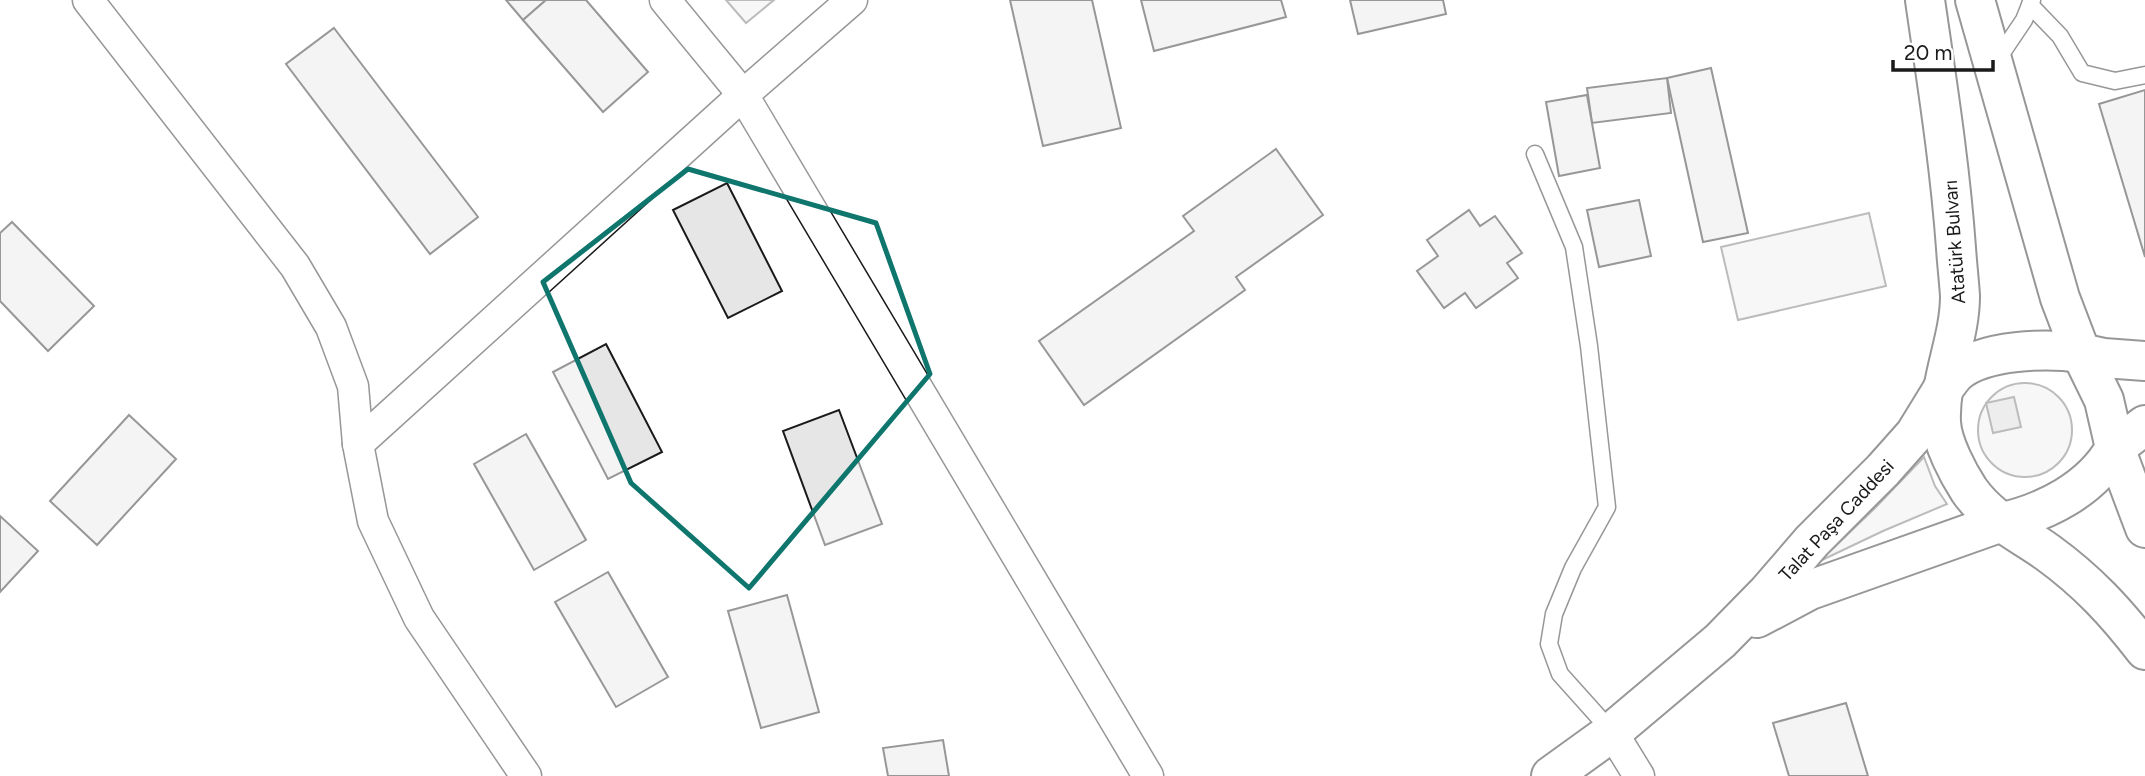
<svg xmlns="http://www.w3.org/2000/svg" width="2145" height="776" viewBox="0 0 2145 776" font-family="Figtree,sans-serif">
<rect width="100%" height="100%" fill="#fff"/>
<g fill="#ededed" stroke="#6a6a6a" stroke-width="2">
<polygon points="726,0 774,0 746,23"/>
<polygon points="1869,213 1886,286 1738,320 1721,247"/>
<circle cx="2025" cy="430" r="47"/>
<polygon points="1924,457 1935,486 1947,504 1883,531 1820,561 1875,508"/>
</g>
<polygon fill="#d7d7d7" stroke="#6a6a6a" stroke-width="2" points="2014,397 2021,427 1993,433 1986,403"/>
<g fill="#e6e6e6" stroke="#1a1a1a" stroke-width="2">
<polygon points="506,0 546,0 523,20"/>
<polygon points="546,0 586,0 648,72 603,112 523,20"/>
<polygon points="1010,0 1092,0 1121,128 1043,146"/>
<polygon points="1141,0 1281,0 1286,17 1154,51"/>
<polygon points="1350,0 1443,0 1446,14 1358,34"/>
<polygon points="334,28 478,217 430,254 286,64"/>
<polygon points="1711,68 1748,233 1703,242 1667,78"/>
<polygon points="1667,78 1671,113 1592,123 1587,88"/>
<polygon points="2145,90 2145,257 2099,104"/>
<polygon points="1587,95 1600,168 1559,176 1546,102"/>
<polygon points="1276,149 1323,215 1236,277 1245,290 1084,405 1039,341 1194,231 1183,216"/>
<polygon points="727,183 782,291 728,318 673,210"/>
<polygon points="1639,200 1651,256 1599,267 1587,210"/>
<polygon points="1469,210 1480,226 1495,216 1522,253 1507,263 1518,278 1476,308 1465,293 1444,308 1417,271 1438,256 1427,240"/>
<polygon points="12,222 94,306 48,351 0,301 0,233"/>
<polygon points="606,344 662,452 608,479 553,372"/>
<polygon points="839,410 882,524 825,545 783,431"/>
<polygon points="129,415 176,459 97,545 50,501"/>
<polygon points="526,434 586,540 534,570 474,464"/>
<polygon points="0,516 38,551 0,592"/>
<polygon points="608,572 668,677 616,707 555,602"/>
<polygon points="787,595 819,712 761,728 728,611"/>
<polygon points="1846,703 1868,776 1789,776 1773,723"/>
<polygon points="943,740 949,776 888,776 883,748"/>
</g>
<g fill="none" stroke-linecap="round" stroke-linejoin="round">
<g stroke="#1a1a1a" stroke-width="19">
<g id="lane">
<polyline points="2030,5 2060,36 2082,73 2115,81 2145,75"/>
<polyline points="1997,60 2024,20 2032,0"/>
<polyline points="1535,154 1574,247 1589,346 1607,507 1573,568 1554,614 1549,644 1560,674 1612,732"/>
</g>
</g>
<g stroke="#1a1a1a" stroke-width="33">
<g id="street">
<polyline points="88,0 295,266 331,327 353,386 358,444 373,521 419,618 526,776"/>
<polyline points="665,0 743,95 1148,776"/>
<polyline points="358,444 743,95 852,0"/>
<polyline points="1612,732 1639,776"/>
</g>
</g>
<g stroke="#1a1a1a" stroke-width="42">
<g id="secondary">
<polyline points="2081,353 2104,358 2145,361"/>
<polyline points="2115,448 2145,425"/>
<polyline points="1757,618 1810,590 1999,523"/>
<polyline points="1551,776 1612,732 1720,641 1768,592 1812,541 1883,470 1915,434 1942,390"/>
</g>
</g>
<g stroke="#1a1a1a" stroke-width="42">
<g id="primary">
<path d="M1925,0C1937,83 1950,165 1956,248C1957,264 1959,280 1960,296C1960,339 1939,378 1941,422C1942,443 1958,473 1969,490C1990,520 2019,532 2047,552C2087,581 2115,611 2145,650"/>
<polyline points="1975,0 2060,298 2081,353 2104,400 2115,448 2145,528"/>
<path d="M1942,390C1947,385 1951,378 1956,373C1983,349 2048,348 2081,353"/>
<path d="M1999,523C2045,513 2092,489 2115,448"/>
</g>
</g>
<use href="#lane" stroke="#fff" stroke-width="16"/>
<use href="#street" stroke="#fff" stroke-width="30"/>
<use href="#secondary" stroke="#fff" stroke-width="38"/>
<use href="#primary" stroke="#fff" stroke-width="38"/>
</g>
<path d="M0 0H2145V776H0ZM688,169L876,223L930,374L749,588L631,483L543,282Z" fill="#fff" fill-opacity=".55" fill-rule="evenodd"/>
<path fill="none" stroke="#0f766e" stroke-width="5" stroke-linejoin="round" d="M688,169L876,223L930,374L749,588L631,483L543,282Z"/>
<g text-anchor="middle" stroke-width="5" stroke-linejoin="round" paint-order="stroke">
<g font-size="19" fill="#1a1a1a" stroke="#fff">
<text transform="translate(1954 242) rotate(-94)" y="7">Atatürk Bulvarı</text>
<text transform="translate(1836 520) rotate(-47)" y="7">Talat Paşa Caddesi</text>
</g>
</g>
<path d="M1893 60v10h100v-10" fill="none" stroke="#1a1a1a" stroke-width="3.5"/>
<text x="1904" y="60" font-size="21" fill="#1a1a1a" stroke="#ffffff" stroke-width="5" paint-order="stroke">20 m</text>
</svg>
